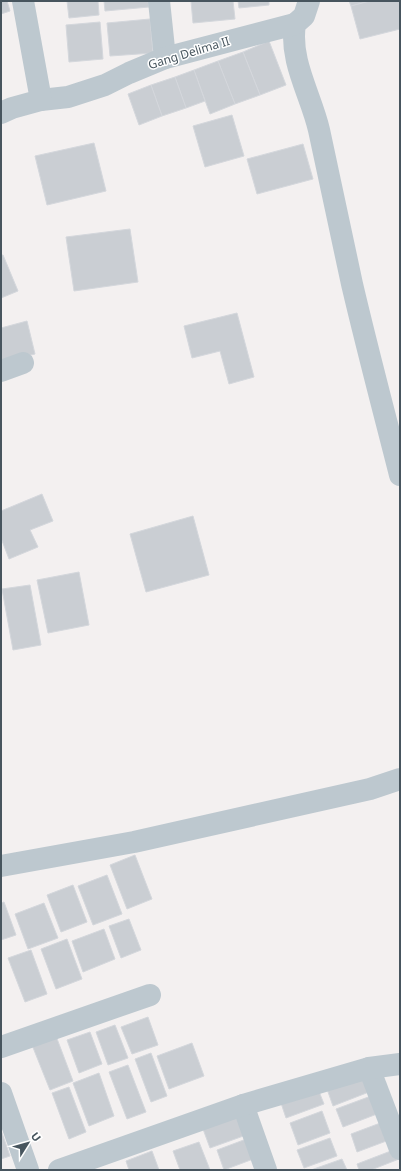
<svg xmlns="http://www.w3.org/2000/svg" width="401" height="1171" viewBox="0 0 401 1171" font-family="'Noto Sans',sans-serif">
<rect width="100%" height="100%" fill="#f3f0f0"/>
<g fill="#caced3" stroke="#d4d7dc">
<polygon points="1,1 7,1 10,11 1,14"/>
<polygon points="67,1 98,1 99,15 69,18"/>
<polygon points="104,1 148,1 149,7 105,11"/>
<polygon points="191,1 233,1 235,19 193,23"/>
<polygon points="238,1 269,1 269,5 239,8"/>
<polygon points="349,1 370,1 351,6"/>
<polygon points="370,1 400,1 400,29 360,39 351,6"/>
<polygon points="150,19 153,53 110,56 107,23"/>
<polygon points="100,22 103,59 69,62 66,25"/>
<polygon points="269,41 286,85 260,95 243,52"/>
<polygon points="243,52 260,95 235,104 218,61"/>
<polygon points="218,61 235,104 210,114 194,70"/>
<polygon points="194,70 205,101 186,108 175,77"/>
<polygon points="175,77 186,108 162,116 151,85"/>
<polygon points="151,85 162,116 139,125 128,94"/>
<polygon points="232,115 244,156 205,167 193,126"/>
<polygon points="94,143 106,191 47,205 35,156"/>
<polygon points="303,144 313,179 257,194 247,159"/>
<polygon points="130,229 138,282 74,291 66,237"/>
<polygon points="1,255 3,255 18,291 1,298"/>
<polygon points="237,313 254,377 229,384 220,351 192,358 184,326"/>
<polygon points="27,321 35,354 1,362 1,328"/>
<polygon points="42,494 53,521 30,530 38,547 9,559 1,538 1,511"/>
<polygon points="193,516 209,575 146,592 130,534"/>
<polygon points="79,572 89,625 48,633 37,580"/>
<polygon points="30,585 41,645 13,650 2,589"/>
<polygon points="135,855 152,899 127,909 110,865"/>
<polygon points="107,875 122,914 93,925 78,886"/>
<polygon points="73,885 87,922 61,932 47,895"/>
<polygon points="4,902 16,935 1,940 1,903"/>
<polygon points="44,903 58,938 28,949 15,914"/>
<polygon points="129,919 141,950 121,958 109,926"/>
<polygon points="104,929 115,959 83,972 72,941"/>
<polygon points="67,939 82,979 56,989 41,949"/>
<polygon points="31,950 47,994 25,1002 8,958"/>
<polygon points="148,1017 158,1045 132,1054 121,1027"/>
<polygon points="115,1025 128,1058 108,1065 96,1032"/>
<polygon points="90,1032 102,1064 79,1073 67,1040"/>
<polygon points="56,1036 73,1081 50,1090 32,1045"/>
<polygon points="192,1043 204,1076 169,1089 157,1056"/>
<polygon points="151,1053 167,1096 151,1102 135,1059"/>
<polygon points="128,1065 146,1112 127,1119 109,1072"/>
<polygon points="99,1073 114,1116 89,1126 73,1083"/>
<polygon points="362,1076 369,1092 333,1106 327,1089"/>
<polygon points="69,1087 86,1132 69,1139 52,1093"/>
<polygon points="318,1089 324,1104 286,1118 281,1103"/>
<polygon points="371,1096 377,1114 343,1127 336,1109"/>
<polygon points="322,1111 330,1133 298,1145 290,1123"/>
<polygon points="242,1115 249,1134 210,1148 203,1129"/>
<polygon points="383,1122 389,1140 357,1152 351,1134"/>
<polygon points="1,1130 10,1156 1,1159"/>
<polygon points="249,1138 256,1158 224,1170 217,1150"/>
<polygon points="330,1138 337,1156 304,1168 297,1150"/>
<polygon points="199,1142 210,1170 180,1170 173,1151"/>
<polygon points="396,1149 399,1159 371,1170 359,1170 357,1164"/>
<polygon points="152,1151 159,1170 129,1170 126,1161"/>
<polygon points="342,1159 347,1170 311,1170"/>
</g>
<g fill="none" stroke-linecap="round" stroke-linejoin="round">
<g stroke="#bdc8cf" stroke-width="22">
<polyline points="159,1 165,58"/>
<path d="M309,1L304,16L295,24C289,61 311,95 319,130C330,181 341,233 352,284C367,348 384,412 400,475"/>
<polyline points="41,100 68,97 105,85 129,73 165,58 295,24"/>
<polyline points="1,113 12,108 41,100 23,1"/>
<polyline points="1,371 23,363"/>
<polyline points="1,866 134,842 370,789 400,779"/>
<polyline points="1,1047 150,995"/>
<polyline points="369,1068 400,1149"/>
<polyline points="1,1093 28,1170"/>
<polyline points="243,1105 266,1170"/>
<polyline points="59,1170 243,1105 369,1068 400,1064"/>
</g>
</g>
<g text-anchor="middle" stroke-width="3" stroke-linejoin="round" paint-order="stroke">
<g font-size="12" fill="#47555e" stroke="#fff">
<text transform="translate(189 53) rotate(-17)" y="4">Gang Delima II</text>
</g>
</g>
<rect width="401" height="1171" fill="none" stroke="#47555e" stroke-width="4"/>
<g transform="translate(28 1143) rotate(53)" stroke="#ffffff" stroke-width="3" paint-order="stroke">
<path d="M0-3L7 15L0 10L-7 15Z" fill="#47555e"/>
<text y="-6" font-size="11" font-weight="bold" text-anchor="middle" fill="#47555e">U</text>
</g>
</svg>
